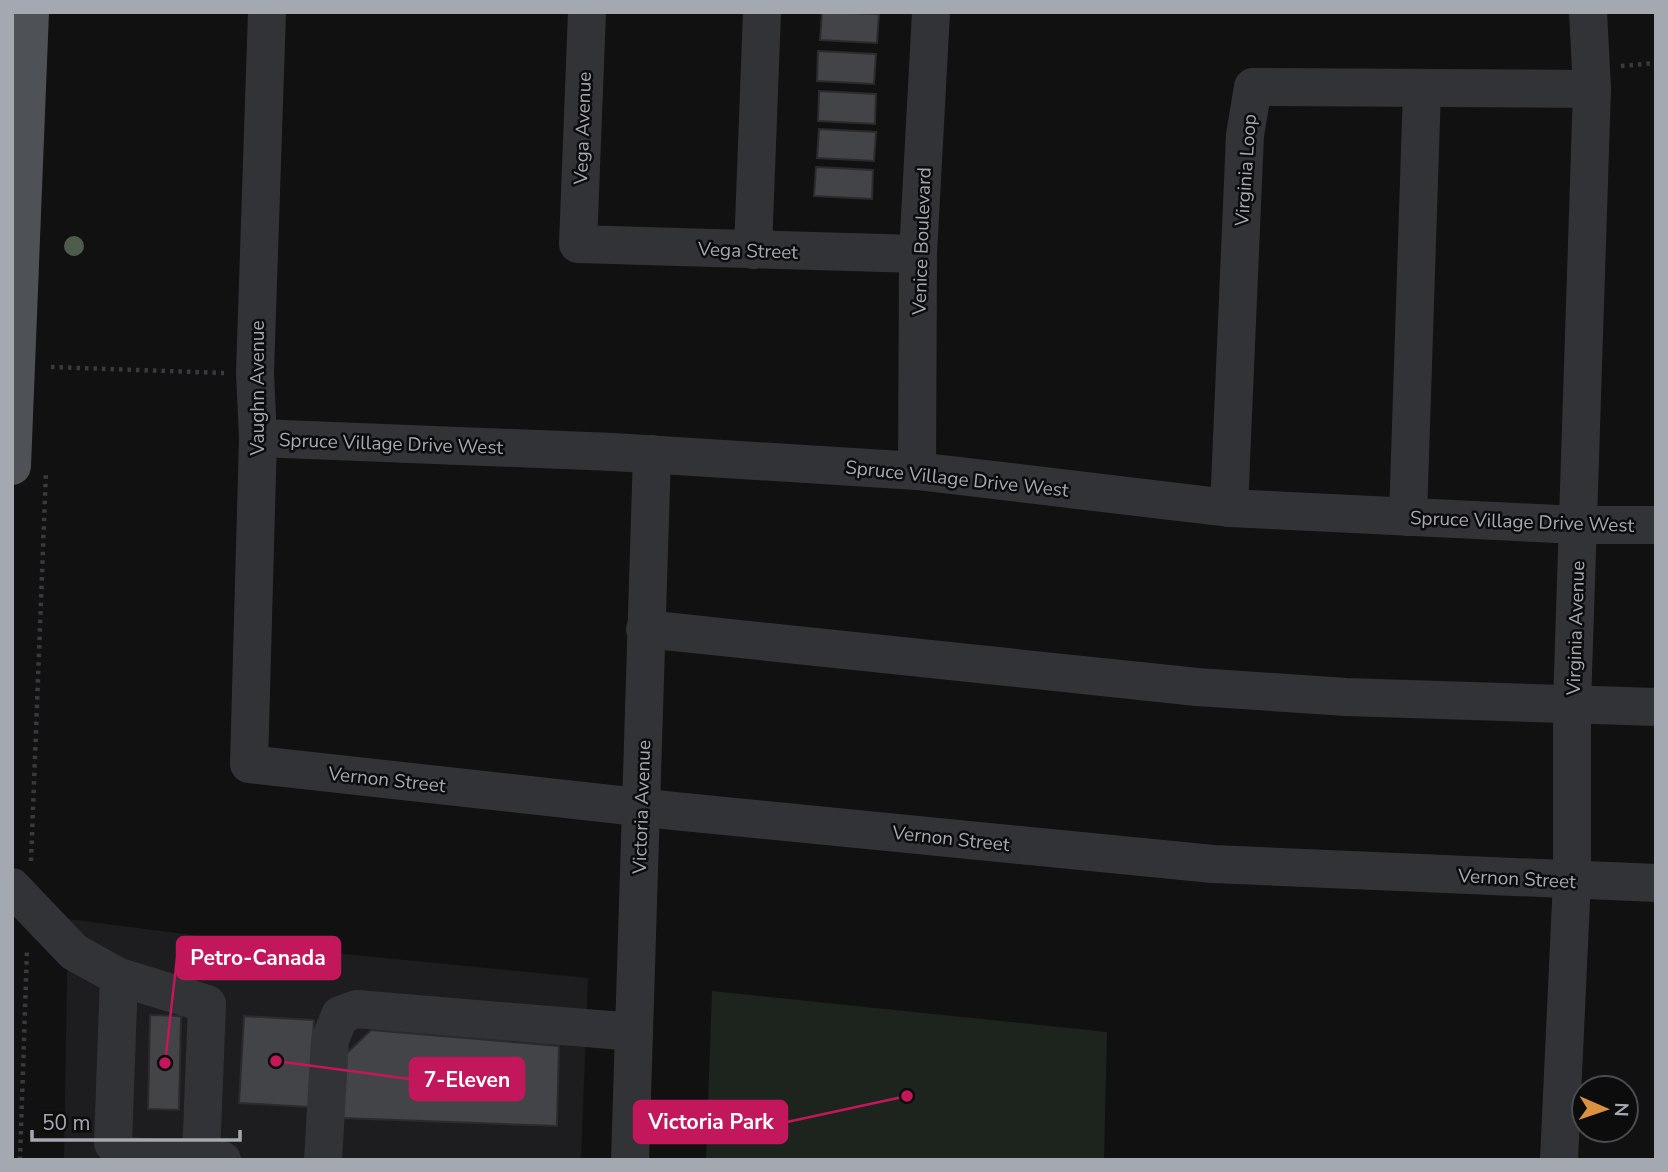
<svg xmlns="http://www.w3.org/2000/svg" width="1668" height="1172" viewBox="0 0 1668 1172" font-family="'Nunito Sans',sans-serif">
<rect width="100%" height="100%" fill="#111112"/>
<polygon fill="#1d1d1f" points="68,919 324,952 588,978 581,1160 64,1160"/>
<polygon fill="#1d241e" points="712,991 1107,1032 1104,1160 706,1160"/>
<g fill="#434447" stroke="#2b2b2e" stroke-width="2">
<polygon points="822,12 879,14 877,43 820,40"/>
<polygon points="818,51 876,54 874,84 817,81"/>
<polygon points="819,91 876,94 875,124 818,121"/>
<polygon points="819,129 876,132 874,161 817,158"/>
<polygon points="816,167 873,170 872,199 814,196"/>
<polygon points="150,1015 181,1016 179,1110 148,1109"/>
<polygon points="244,1016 314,1020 309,1107 239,1103"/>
<polygon points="371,1030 559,1046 557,1126 342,1118 346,1054"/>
</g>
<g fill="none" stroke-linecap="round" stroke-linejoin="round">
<g stroke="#383a3d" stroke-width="4.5" stroke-dasharray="3.5 5" stroke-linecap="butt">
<polyline points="1621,66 1656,63"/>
<polyline points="51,367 224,373"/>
<polyline points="31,861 46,471"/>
<polyline points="20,1160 27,950"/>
</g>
<g stroke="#323336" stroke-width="38">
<polyline points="267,12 255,373 258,438 249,764 674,811 1213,864 1656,883"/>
<polyline points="587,12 578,244 918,254"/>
<polyline points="753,250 762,12"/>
<polyline points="258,438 613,452 917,471 1229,508 1578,525 1656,525"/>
<polyline points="917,471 918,254 931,12"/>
<polyline points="1229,508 1245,135 1253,87 1592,89"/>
<polyline points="1408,517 1422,89"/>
<polyline points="645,629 1197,687 1346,697 1656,707"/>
<polyline points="12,887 74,952 119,977 207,1004 201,1158"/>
<polyline points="119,977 113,1143 123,1156 222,1160"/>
<polyline points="323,1160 330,1040 340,1015 357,1009 634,1032"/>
<polyline points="630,1160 652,454"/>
<polyline points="1559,1160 1572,880 1572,704 1592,89 1588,12"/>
</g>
<polyline stroke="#4e5155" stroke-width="38" points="12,466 30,12"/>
</g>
<circle fill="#4e5c4d" cx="74" cy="246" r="10"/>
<g text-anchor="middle" stroke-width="5" stroke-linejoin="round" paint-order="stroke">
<g font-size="19" fill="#a4a9b1" stroke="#0c0c0d">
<text transform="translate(582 128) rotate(-88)" y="7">Vega Avenue</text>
<text transform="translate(1245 170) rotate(-86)" y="7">Virginia Loop</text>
<text transform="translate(921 241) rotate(-88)" y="7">Venice Boulevard</text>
<text transform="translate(748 250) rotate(2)" y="7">Vega Street</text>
<text transform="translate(257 388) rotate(-90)" y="7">Vaughn Avenue</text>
<text transform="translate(391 443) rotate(2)" y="7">Spruce Village Drive West</text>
<text transform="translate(957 478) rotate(6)" y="7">Spruce Village Drive West</text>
<text transform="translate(1522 521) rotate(2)" y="7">Spruce Village Drive West</text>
<text transform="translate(1575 628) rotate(-88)" y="7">Virginia Avenue</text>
<text transform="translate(387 779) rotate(6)" y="7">Vernon Street</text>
<text transform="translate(641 807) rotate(-88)" y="7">Victoria Avenue</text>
<text transform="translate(951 838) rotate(6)" y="7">Vernon Street</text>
<text transform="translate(1517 878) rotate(3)" y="7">Vernon Street</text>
</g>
</g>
<path fill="none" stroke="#c2185b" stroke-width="2.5" d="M165 1063L177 958M276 1061L410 1079M907 1096L787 1122"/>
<g fill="#c2185b" stroke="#0c0c0d" stroke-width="2.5">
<circle cx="165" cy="1063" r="7"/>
<circle cx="276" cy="1061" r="7"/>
<circle cx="907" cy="1096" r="7"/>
</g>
<g fill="#c2185b" stroke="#c2185b" stroke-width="2.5">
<rect x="177" y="937" width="163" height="42" rx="7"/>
<rect x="410" y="1058" width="114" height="42" rx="7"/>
<rect x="634" y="1101" width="153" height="42" rx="7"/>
</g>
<g font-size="21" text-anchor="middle" font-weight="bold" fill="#fff">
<text x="258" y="965">Petro-Canada</text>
<text x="467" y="1087">7-Eleven</text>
<text x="711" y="1129">Victoria Park</text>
</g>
<rect width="1668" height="1172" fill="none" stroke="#a4a9b1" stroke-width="28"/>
<g transform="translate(1605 1109) rotate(92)"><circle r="33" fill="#0c0c0d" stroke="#494b4f" stroke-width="2"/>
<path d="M0-5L12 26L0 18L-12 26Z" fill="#da9240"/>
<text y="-10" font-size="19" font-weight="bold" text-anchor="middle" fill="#a4a9b1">N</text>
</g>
<path d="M32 1130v10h208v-10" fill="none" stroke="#a4a9b1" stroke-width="3.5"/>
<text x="42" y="1130" font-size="21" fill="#a4a9b1" stroke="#0c0c0d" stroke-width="5" paint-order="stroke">50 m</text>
</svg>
